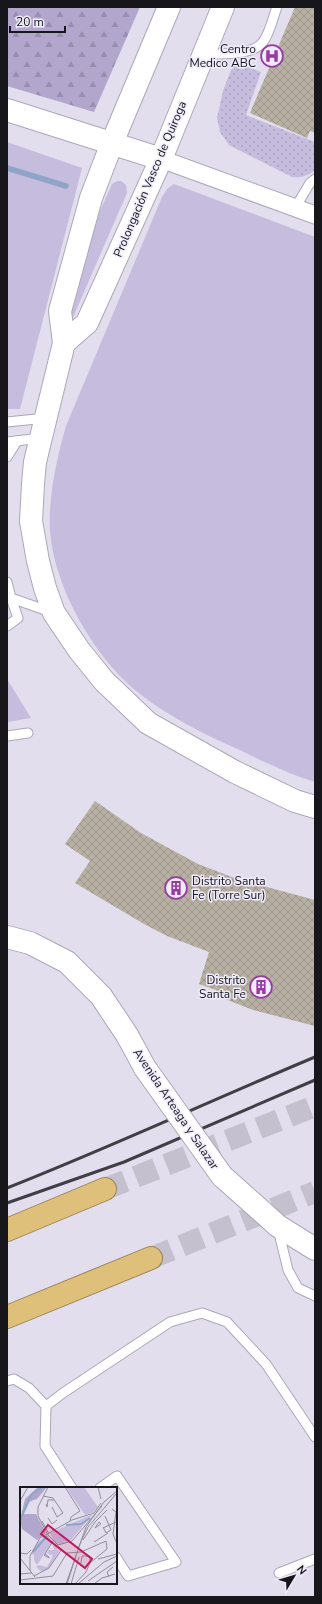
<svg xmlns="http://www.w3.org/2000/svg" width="322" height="1604" viewBox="0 0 322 1604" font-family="'Nunito Sans',sans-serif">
<defs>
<pattern id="forest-firs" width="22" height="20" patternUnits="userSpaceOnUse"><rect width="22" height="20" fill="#b2a6cd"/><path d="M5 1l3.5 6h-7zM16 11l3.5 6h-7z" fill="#988eaf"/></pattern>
<pattern id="garden-dots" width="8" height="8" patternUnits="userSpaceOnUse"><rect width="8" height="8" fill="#c6bcdd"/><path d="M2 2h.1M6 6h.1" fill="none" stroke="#a9a1bd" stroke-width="1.8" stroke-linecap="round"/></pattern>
<pattern id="building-cross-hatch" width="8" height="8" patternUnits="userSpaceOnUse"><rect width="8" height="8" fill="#b9b0a4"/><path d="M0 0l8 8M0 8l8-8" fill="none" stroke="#9e978d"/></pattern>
</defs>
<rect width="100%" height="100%" fill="#e2deed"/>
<g fill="#c6bcdd">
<polygon points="7,142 82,168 20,409 7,409"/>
<polygon points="117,181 121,181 126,185 127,193 71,322 69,321 99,213 112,184"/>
<path d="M174,184L315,237V782C289,774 264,762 240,750C205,735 169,717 140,694C95,659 54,588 50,530C48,498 57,457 66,426L162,197L167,189Z"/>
<polygon points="7,679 31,718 7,722"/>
</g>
<polygon fill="url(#forest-firs)" points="7,7 140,7 94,112 7,86"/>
<path fill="url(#garden-dots)" d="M234,62L261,72L246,115L315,142V170C307,176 302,178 292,177L229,145L220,132L217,118L223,91Z"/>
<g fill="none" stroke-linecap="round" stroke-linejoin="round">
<polyline stroke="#8ea5c8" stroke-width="5.5" points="7,168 66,186"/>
</g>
<g fill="url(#building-cross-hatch)">
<polygon points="295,7 315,7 315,133 310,131 307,138 250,113"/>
<polygon points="95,801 141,833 198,864 237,879 315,900 315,1026 253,1010 215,995 216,990 199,984 209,952 167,936 144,924 75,883 90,861 65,844"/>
</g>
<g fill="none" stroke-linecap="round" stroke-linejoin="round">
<g stroke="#c4c0ce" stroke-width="22" stroke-dasharray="22 11" stroke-linecap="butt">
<polyline points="105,1189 315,1106"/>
<polyline points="151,1258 315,1192"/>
</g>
<g stroke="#aca8b7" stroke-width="11">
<g id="lane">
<path d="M203,55C220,53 252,56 263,42C270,33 273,17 277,7"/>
<polyline points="295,208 310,183 315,179"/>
<polyline points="7,422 46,418"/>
<polyline points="7,442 41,438"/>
<polyline points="7,457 17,441"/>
<polyline points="7,582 11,598 51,612"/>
<polyline points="7,626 18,618 11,598"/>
<polyline points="7,736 28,733"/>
<polyline points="278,1229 288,1270 298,1288 315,1296"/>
<polyline points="7,1381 14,1379 29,1388 46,1406 45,1446 72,1488"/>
<polyline points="46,1406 63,1393 170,1322 202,1313 227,1322 266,1364 315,1437"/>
<polyline points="100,1488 117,1476 176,1562 128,1576 116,1557"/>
<polyline points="279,1573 315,1559"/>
</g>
</g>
<g stroke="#aca8b7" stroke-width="19">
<polyline id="street" points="161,159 315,215"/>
</g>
<g stroke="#aca8b7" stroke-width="24">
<g id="secondary">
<polyline points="169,7 112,143 91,198 60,311 64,343 35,462 33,484 31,521 38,561 45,588 54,613 79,650 104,681 148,723 235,772 295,801 315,807"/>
<polyline points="7,110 161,159"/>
<polyline points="64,343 87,323 161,159 223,7"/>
<polyline points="7,937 30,943 67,962 101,996 127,1035 145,1068"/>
<polyline points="222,1176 278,1226 315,1249"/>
</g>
</g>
<g stroke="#998459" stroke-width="24">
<g id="highway">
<polyline points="7,1230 105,1189"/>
<polyline points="7,1317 151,1258"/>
</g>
</g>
<use href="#lane" stroke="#fff" stroke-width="9"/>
<use href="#street" stroke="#fff" stroke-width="17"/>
<use href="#secondary" stroke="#fff" stroke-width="22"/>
<use href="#highway" stroke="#dfc07a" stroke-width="22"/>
<g stroke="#413f46" stroke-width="3">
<path d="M7,1188C111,1147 212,1100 315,1057"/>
<polyline points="7,1203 124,1162 315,1080"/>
</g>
<g stroke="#aca8b7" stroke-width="24" stroke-linecap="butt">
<polyline id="secondary-bridge" points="145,1068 222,1176"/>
</g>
<use href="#secondary-bridge" stroke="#fff" stroke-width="22"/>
</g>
<defs>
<g id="hospital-ring" transform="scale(1.15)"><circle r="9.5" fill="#efebfa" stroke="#993aa2" stroke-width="1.5"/><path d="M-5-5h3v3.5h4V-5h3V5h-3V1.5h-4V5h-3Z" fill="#993aa2"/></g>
<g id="building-ring" transform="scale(1.15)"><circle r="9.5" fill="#efebfa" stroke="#993aa2" stroke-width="1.5"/><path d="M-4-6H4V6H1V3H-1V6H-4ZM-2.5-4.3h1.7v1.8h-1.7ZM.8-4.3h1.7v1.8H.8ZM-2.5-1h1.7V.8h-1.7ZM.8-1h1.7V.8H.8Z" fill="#993aa2"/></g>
</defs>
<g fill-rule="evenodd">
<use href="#hospital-ring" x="272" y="56"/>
<use href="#building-ring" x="176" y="888"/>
<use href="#building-ring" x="261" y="987"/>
</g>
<g text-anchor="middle" stroke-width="3" stroke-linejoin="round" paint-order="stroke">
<g font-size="12" fill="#17161b" stroke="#efebfa" text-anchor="end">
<text x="256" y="53">Centro<tspan x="256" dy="14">Medico ABC</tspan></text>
<text x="192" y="885" text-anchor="start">Distrito Santa<tspan x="192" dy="14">Fe (Torre Sur)</tspan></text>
<text x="246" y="984">Distrito<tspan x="246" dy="14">Santa Fe</tspan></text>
</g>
<g font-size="12" fill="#17161b" stroke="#efebfa">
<text transform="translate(150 179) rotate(-67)" y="4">Prolongación Vasco de Quiroga</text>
<text transform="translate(176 1109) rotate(56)" y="4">Avenida Arteaga y Salazar</text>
</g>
</g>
<g transform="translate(20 1487)">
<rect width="97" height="97" fill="#e2deed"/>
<path d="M46,0H64L78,20L73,25L65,28ZM73,27L51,53L39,58L34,54L30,46ZM27,48L32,55L17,78L14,73V68L11,67L17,56ZM33,57L38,60L37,63L41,61L30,80L22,85L16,80L19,78L27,80L33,69L27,66L29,63H34Z" fill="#c6bcdd"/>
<path d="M18,0H27L17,12L8,15L3,27H16L26,46L17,53L2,42L0,33L5,12Z" fill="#b2a6cd"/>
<path fill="none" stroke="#8ea5c8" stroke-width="2" d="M0,33L12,7L22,0M46,38L61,37L70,31M13,65L27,49"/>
<path fill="none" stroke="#918e99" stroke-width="1" d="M28,0L18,20V29L28,48L38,58L52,54L82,19M45,0L60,24L51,30L50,34M78,0L81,12M23,9L33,11L43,26L37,30L32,20M0,14L8,0M26,17L27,20L28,13H34M92,22L96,25L93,47L97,57M28,31L32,37L37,33M22,34L29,47M79,35L81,37L75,41ZM83,40L86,46L91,43L85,29M83,41L96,35M63,53L75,35L87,23M74,55L88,46M58,61L68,40L97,6M0,66L7,67L11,63M25,67L33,54M25,67L29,70V71L24,68ZM0,71L15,90M78,72L97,67M61,76L62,69H70V73M10,84V69L20,51L52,33L74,26L81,16M0,87L12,86M14,89L29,81L42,62M89,90L87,85L93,80M0,93L33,89L47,66L61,65L86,54L87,62L70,76L66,85L55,97M68,94L97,74M46,97L66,40L84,15L97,4M47,97L56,69M51,97L59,70M58,97L84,75L97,69M74,97L82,91L95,87"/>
<path fill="#c2185b" fill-opacity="0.15" stroke="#c2185b" stroke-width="2" d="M28,38L72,72L65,81L21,47Z"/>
<rect width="97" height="97" fill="none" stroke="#17161b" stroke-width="2"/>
</g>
<rect width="322" height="1604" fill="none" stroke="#17161b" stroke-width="16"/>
<g transform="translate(294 1576) rotate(52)" stroke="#efebfa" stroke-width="3" paint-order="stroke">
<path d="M0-3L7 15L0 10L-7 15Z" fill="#17161b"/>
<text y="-6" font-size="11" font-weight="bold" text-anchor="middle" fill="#17161b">N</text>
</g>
<path d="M10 26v6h55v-6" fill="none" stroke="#17161b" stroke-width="2"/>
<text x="16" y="26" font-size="12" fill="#17161b" stroke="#efebfa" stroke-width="3" paint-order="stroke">20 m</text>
</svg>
